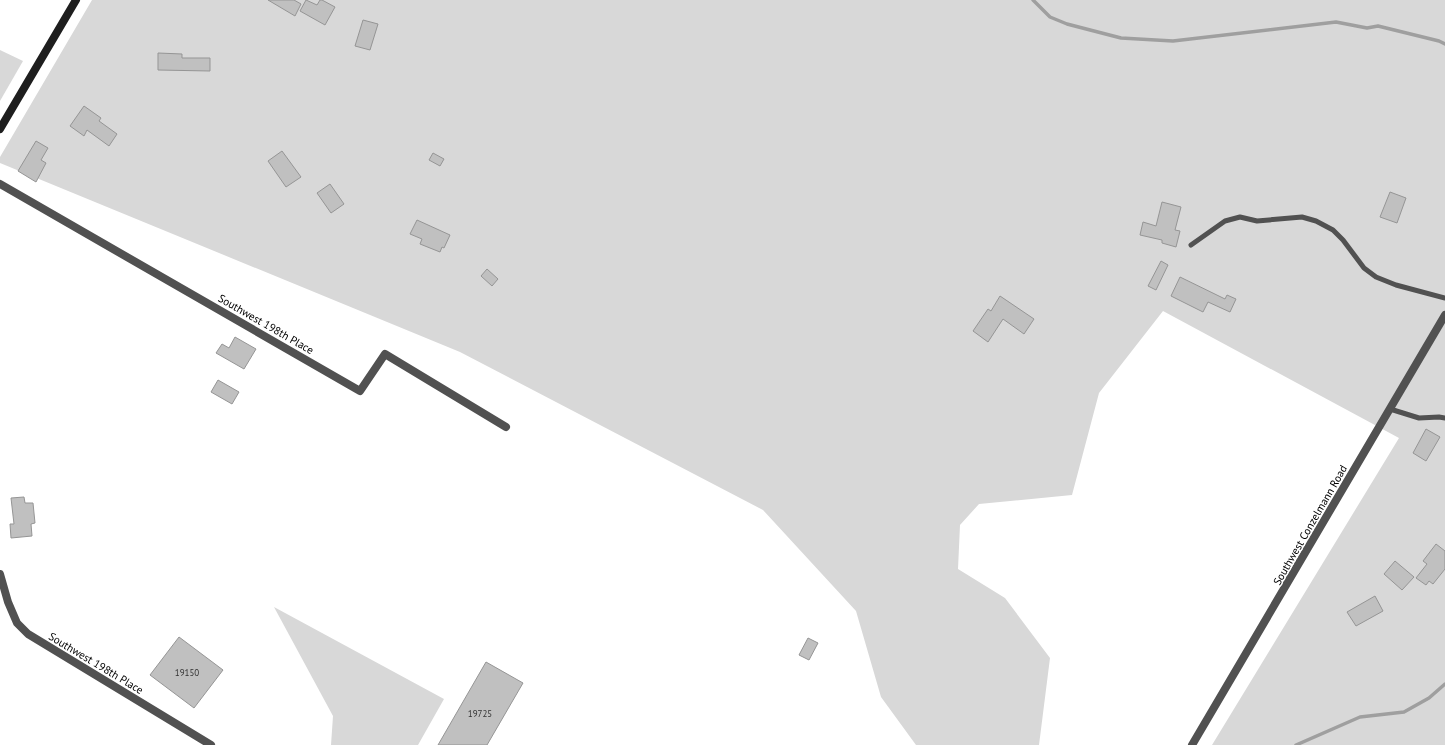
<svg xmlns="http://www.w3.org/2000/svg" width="1445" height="745" viewBox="0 0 1445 745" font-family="'PT Sans',sans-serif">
<rect width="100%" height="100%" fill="#fff"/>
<g fill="#d8d8d8">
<polygon points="92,0 1445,0 1445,745 1212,745 1399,438 1163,311 1099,393 1072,495 979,504 960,525 958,569 1005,598 1050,658 1039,745 916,745 881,697 856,611 763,510 460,352 0,163 0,157"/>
<polygon points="0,50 23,61 0,101"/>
<polygon points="274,607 444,699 418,745 331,745 333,716"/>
</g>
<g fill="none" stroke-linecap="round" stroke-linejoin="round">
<g stroke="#9f9f9f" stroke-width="3.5">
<polyline points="1033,0 1050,17 1067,24 1121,38 1173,41 1336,22 1367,28 1378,26 1439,41 1445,44"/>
<polyline points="1296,745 1360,717 1404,712 1429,698 1445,684"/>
</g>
</g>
<g fill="#c0c0c0" stroke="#959595">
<polygon points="268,0 294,0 301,4 295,16"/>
<polygon points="306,0 317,5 320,0 322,0 335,7 325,25 300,11"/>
<polygon points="363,20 378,24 370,50 355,46"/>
<polygon points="158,53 182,54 182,58 210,58 210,71 158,70"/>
<polygon points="84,106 101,118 99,121 117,134 109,146 87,130 84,136 70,126"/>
<polygon points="36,141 48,148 41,160 46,163 36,182 18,171"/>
<polygon points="282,151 301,177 286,187 268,161"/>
<polygon points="433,153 444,159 440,166 429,160"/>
<polygon points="330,184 344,204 331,213 317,193"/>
<polygon points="1390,192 1406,198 1397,223 1380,217"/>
<polygon points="1162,202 1181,207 1175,230 1180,231 1176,247 1162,243 1162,240 1140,235 1143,222 1156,226"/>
<polygon points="417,220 450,235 444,248 442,247 440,252 420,244 422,239 410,234"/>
<polygon points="1161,261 1168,265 1156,290 1148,286"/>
<polygon points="487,269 498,279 492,286 481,276"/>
<polygon points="1180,277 1225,299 1227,295 1236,299 1230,312 1208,302 1203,312 1171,296"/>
<polygon points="1000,296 1034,319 1024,334 1003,319 988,342 973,331 988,309 991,311"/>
<polygon points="235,337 256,349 244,369 216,353 222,344 229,348"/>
<polygon points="218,380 239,392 232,404 211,392"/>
<polygon points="1426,429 1440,437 1426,461 1413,453"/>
<polygon points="24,497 25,503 33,503 35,523 31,524 32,536 11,538 10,524 14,524 11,498"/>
<polygon points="1436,544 1445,551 1445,569 1433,584 1429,581 1426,585 1416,578 1427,564 1423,561"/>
<polygon points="1395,561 1414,577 1402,590 1384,574"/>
<polygon points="1375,596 1383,611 1356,626 1347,612"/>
<polygon points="179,637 223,670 194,708 150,675"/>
<polygon points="808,638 818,643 809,660 799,655"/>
<polygon points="486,662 523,683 487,745 438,745"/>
</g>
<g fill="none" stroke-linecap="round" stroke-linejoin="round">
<g stroke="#515151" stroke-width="5">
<polyline points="1191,245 1225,221 1240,217 1257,221 1302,217 1316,221 1333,230 1343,240 1364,268 1376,277 1396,285 1445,298"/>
<polyline points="1390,409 1419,418 1439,417 1445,418"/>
</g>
<g stroke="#515151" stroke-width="8">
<polyline points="0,184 360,391 385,354 506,427"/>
<polyline points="0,574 8,602 17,623 28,634 211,745"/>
<polyline points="1192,745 1445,315"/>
</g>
<polyline stroke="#1e1e1e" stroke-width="8" points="0,129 76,0"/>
</g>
<g text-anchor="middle" stroke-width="3" stroke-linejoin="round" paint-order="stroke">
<g font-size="9" fill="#303030">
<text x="187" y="676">19150</text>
<text x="480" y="717">19725</text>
</g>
<g font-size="11" fill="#000" stroke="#fff">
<text transform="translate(266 324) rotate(30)" y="4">Southwest 198th Place</text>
<text transform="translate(1310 525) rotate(-60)" y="4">Southwest Conzelmann Road</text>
<text transform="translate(96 663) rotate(31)" y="4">Southwest 198th Place</text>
</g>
</g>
</svg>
